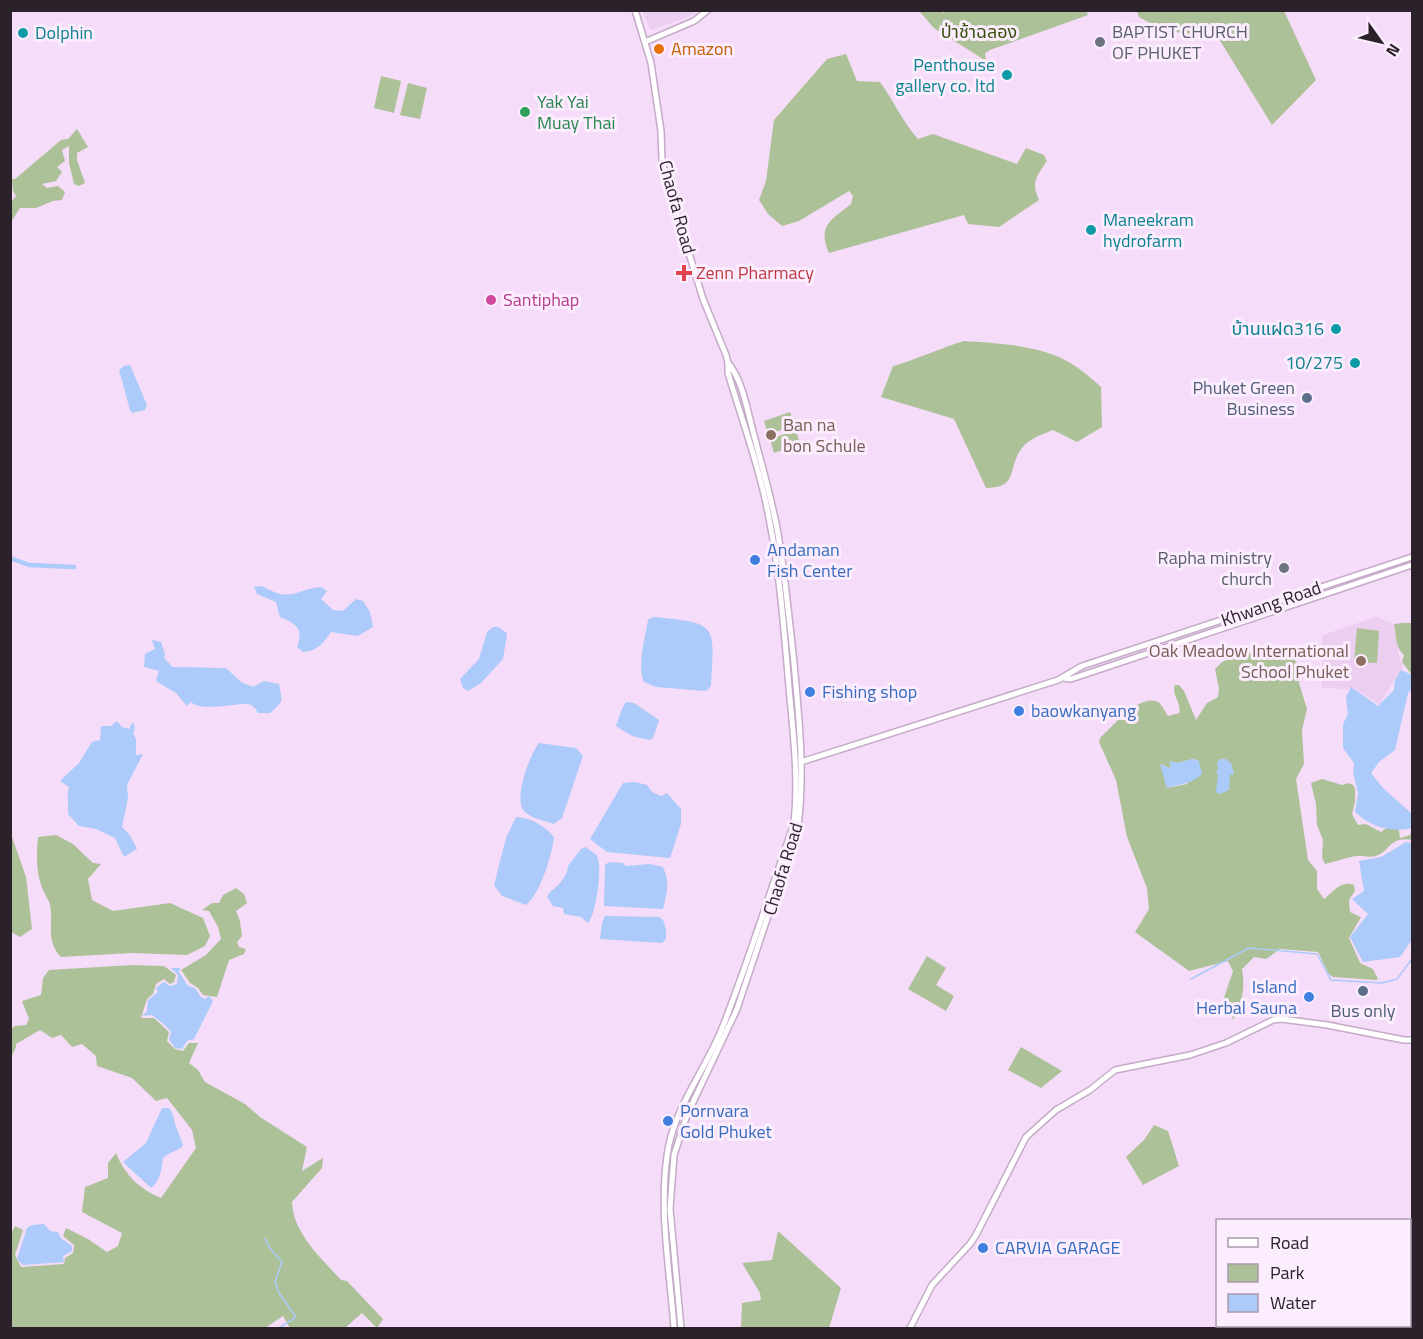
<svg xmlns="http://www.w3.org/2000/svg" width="1423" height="1339" viewBox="0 0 1423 1339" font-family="'Titillium Web','Noto Sans Thai',sans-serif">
<rect width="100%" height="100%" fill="#f5dcf8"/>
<g fill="#eccef0">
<polygon points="642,11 698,11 693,15 651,30"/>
<polygon points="1376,617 1379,617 1383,620 1393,623 1399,655 1403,667 1379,704 1352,687 1348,689 1322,688 1322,639 1323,635"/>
</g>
<g fill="#adc198" fill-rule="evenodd">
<polygon points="951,10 1086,10 1088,15 990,50 985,53 986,61 934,28 919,11 941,11 943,13"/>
<polygon points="1137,11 1284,11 1316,80 1272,125 1219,39 1163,30 1139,17"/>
<path d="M846,54L857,81L880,82C894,101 902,121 918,139L933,134L1017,164L1026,148L1044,155L1047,161C1036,177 1031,182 1039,200L999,227L968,224L964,215L829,253C817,226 831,220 851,204L853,196L849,191L799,221L782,226L768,214L759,200L766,181L774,120L827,59Z"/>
<polygon points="381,76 401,81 394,113 374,108"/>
<polygon points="408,83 427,88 420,119 400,115"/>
<polygon points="77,129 88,147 77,153 77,160 85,183 79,186 74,184 69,163 69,146 62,150 65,161 57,167 62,172 56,181 42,184 47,188 58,186 65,192 62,200 53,201 36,208 20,208 11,222 11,202 16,196 13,191 12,179 15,179 61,140 68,139"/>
<path d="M964,341C994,343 1035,345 1063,359C1077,366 1089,376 1101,387L1102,427L1077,442L1053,430C1040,435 1025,440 1018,454C1009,473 1015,488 986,488L954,419L881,397L893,366C918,359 940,348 964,341Z"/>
<polygon points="790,412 795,426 768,434 764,421"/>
<polygon points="796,430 800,444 774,453 770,439"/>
<path d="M1403,623H1412V675L1402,662L1404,655C1395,648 1396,634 1394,624Z"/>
<polygon points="1357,628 1379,631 1377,663 1354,662"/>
<path d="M1280,646L1288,650L1302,671L1299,683L1307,709L1302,730L1304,764L1296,779L1308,860L1317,871V889L1324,899C1334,891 1341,880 1354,885L1355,891L1349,900L1350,912L1361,917L1349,938L1360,963L1373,969L1378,979L1376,980L1333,977L1328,973L1318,952L1280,949L1266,959L1254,957L1242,969C1245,986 1243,1004 1233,1020L1231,1009L1224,998L1233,971L1228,961L1189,971L1135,932L1149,909L1147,888L1127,837L1116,780L1099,742L1100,738C1113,726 1137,696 1156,701C1161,702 1165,712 1168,716L1179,713C1182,703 1171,695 1175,685H1179L1184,691L1196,720L1207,703L1218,697L1219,689L1215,669L1222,662L1229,659L1260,649ZM1193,759L1199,761L1187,784L1167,788L1161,764L1169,768L1171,766L1170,761L1177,763Z"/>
<path d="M1322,779L1342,785L1349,783L1353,785L1355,788V802L1352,814L1358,825L1366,824L1381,832L1388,827H1394L1399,830L1400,838L1410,835L1412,831V840C1389,836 1390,852 1376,856C1369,858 1363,855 1357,856C1346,857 1336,862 1325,864L1322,857L1323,840L1317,825L1316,804L1311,783Z"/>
<polygon points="10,831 26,877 32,929 20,937 11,932"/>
<path d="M56,835L73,844L93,863L101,864L88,879L92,900L113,911L170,903L203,918L210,936L205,946L187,955L131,953L61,957C45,940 54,925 50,905C49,900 46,897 44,892C36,876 36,855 38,837Z"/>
<polygon points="236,888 244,894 247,903 236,911 240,921 242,936 237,942 239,947 246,949 244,954 229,960 217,997 203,995 198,988 190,983 181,970 206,955 221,939 218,927 209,911 202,910 212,903 219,903 223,895"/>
<polygon points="927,956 946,968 936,985 954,996 946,1011 908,989"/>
<path d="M132,965L164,966L176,975L174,982L170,984L164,979L156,984L153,994L147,999L141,1018H154L169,1032L167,1041L175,1049L183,1051L189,1043H198L189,1063L198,1070L205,1082L245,1104L260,1117L307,1147L302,1171L323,1158L322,1168L292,1202C293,1233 321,1258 341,1280L347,1281L383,1319L377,1328L362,1313L345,1328H290L283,1316L265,1328H11L10,1236L15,1226L23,1230L15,1255L21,1267L64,1264L65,1258L73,1253L74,1245L63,1236L66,1228L88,1239L107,1252L118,1246L122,1233L82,1212L85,1187L108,1178V1163L116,1153C125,1175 139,1189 161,1198L196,1148L192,1130L167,1098L156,1101L132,1078L97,1066L96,1056L82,1044L72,1047L61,1035L52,1038L40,1030L16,1044V1047L11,1058V1029L15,1026L26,1025L29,1019L22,1001L41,995L43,978L49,970Z"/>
<polygon points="1021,1047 1062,1071 1041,1088 1008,1070"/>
<polygon points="1154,1125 1168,1131 1179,1166 1143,1185 1126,1157 1144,1140"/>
<polygon points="778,1231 841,1288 829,1328 741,1328 742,1303 761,1300 760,1293 742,1263 772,1260"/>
</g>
<g fill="#accafa">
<polygon points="130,365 147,405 145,410 132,413 130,410 119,370 124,366"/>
<path d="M262,586C292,603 293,590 321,587L327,591L321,599L333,610L343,611L356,599L363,601L370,612L373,627L358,636L331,632C323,643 318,651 303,652L297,647C304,629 297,624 280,617L276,602L257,594L254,587Z"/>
<path d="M653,617C717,623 715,623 711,686L706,691L656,687L644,682C637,665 645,639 648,620Z"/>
<polygon points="493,627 498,627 507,633 503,659 481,683 468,691 463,688 460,679 479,659 487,632"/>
<path d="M152,640L161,642L165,654L164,658L173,667L226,668L241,682L253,687L264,681L279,684C282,704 285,699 270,713H258C256,709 252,704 247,704C234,703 202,712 191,702L187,706L176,693L156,681L159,671L144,667L145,654L155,649Z"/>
<path d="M1401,670L1412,675V689L1408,693L1395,750L1379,762L1371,773L1383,788L1412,814V828C1391,833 1371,827 1355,812L1358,793L1353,772L1354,763L1343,748V724L1348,714L1346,697L1351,687L1378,706L1394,690L1395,680Z"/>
<polygon points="626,702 634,703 659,720 653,738 649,740 632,736 616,726 622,709"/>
<path d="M117,721L122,727L129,729L133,722L135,728L133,733L136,739V755L143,754L127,785L128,798L122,827L130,835L137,849L124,857L115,838L96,829L79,826L68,814C69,804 66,797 69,787L60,781L79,763L92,742L100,740L101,726H111Z"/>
<path d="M539,743L576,748L583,756L562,818L554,824C545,821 530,818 524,811C513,799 530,754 539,743Z"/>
<path d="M1192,759L1199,761L1202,774C1192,784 1180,784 1167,788L1160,764L1169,768L1171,766L1169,761L1177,763Z"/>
<polygon points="1220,759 1226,759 1231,763 1234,774 1230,775 1229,790 1220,794 1216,792 1218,775 1216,772 1218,769 1217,763"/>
<polygon points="635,782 647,785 652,792 661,796 667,793 681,809 681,824 670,858 607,852 590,839 623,783"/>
<path d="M516,817C531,818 544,825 554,837C552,855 540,894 526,905L502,896L494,885L506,838Z"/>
<polygon points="1406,842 1412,843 1412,940 1400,957 1363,962 1350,937 1368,914 1352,899 1364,891 1359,861 1381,857"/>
<path d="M586,847C589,850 595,853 597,856C603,866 596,915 588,923L581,917L564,914L563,908L553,906L547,897L550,892C558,887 568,875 568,866L581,849Z"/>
<path d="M609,862L623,863L626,866L650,864L663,867C670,882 667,893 663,909L604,906L605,865Z"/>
<polygon points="605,916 659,917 663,920 666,930 666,939 662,943 600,939 602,923"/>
<polygon points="171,968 180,968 179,972 188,986 195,988 201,997 205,999 209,996 213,1001 194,1039 187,1041 182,1049 175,1048 169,1039 171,1032 166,1026 152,1015 142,1016 147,1011 148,1000 158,992 156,988 164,982 170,986 177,984 178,975"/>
<path d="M162,1108H169C175,1116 173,1119 176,1127C179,1134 181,1138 183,1146C176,1152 169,1152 163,1158C162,1169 160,1181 151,1188L123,1162L146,1143Z"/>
<polygon points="44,1224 50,1231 58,1232 61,1238 72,1246 72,1251 63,1256 64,1262 23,1265 17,1259 27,1228 32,1225"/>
</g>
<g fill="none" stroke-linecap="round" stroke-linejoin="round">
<g stroke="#accafa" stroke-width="1.5">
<polyline points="1191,979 1249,948 1317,954 1331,980 1382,983 1397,979 1412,959"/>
<polyline points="265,1238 269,1247 282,1262 275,1282 279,1293 296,1317 279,1328"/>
</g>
<polyline stroke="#accafa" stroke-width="4.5" points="10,558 29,565 74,567"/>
<g stroke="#c4abc7" stroke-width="8">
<g id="secondary">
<path d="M635,10L651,63L661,131L662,161L669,188L703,299L726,355L728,363V373C742,420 760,469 769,518C780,574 784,630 789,687C793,733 799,777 794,824C770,891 749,960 723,1026C706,1070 673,1108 667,1156C659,1213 670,1271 674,1328"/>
<polyline points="645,42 694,21 708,10"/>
<polyline points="1063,678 1071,679 1412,565"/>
<polyline points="801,762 1058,680 1082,666 1412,557"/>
<path d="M681,1328L670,1209L674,1155L687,1115L737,1009L798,826C805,772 799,718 794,663C789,618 785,573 777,528C771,497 762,466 754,435C748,414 743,380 728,363"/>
<polyline points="910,1328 932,1285 970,1244 976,1235 1026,1137 1056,1110 1090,1090 1115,1070 1190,1055 1226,1043 1273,1020 1282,1019 1327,1025 1404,1040 1412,1040"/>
</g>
</g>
<use href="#secondary" stroke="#fff" stroke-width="5"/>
</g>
<g fill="#0f9aa8" stroke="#fcedfe" stroke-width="2">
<circle cx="23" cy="33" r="6"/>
<circle cx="1007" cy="75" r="6"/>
<circle cx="1091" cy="230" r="6"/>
<circle cx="1336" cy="329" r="6"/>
<circle cx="1355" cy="363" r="6"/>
</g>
<g fill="#6b7280" stroke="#fcedfe" stroke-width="2">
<circle cx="1100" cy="42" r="6"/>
<circle cx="1284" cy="568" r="6"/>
</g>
<circle fill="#e8710a" stroke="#fcedfe" stroke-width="2" cx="659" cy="49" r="6"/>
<circle fill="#2e9e5b" stroke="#fcedfe" stroke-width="2" cx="525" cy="112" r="6"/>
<path fill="#e0444e" stroke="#fcedfe" stroke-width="2" d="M681 264h6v6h6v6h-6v6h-6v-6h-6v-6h6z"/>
<circle fill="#d1479c" stroke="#fcedfe" stroke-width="2" cx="491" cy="300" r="6"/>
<g fill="#5c6f8a" stroke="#fcedfe" stroke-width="2">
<circle cx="1307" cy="398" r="6"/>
<circle cx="1363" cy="991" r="6"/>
</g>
<g fill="#8d6e63" stroke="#fcedfe" stroke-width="2">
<circle cx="771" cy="435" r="6"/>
<circle cx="1361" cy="661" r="6"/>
</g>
<g fill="#3f7fe0" stroke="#fcedfe" stroke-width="2">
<circle cx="755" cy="560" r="6"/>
<circle cx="810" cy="692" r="6"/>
<circle cx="1019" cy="711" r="6"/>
<circle cx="1309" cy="997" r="6"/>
<circle cx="668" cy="1121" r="6"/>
<circle cx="983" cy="1248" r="6"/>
</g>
<g text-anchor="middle" stroke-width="6" stroke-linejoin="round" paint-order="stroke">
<g font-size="18" fill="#36510a" stroke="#fcedfe">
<text x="979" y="38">ป่าช้าฉลอง</text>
</g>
<g font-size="18" fill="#5b616d" stroke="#fcedfe" text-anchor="start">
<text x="1112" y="38">BAPTIST CHURCH<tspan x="1112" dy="21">OF PHUKET</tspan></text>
<text x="1272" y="564" text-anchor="end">Rapha ministry<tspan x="1272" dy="21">church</tspan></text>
</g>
<g font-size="18" fill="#0d838f" stroke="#fcedfe" text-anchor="end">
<text x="35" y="39" text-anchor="start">Dolphin</text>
<text x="995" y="71">Penthouse<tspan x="995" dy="21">gallery co. ltd</tspan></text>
<text x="1103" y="226" text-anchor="start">Maneekram<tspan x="1103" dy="21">hydrofarm</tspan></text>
<text x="1324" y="335">บ้านแฝด316</text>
<text x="1343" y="369">10/275</text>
</g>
<g font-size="18" fill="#c56008" stroke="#fcedfe" text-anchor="start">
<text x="671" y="55">Amazon</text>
</g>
<g font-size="18" fill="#27864d" stroke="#fcedfe" text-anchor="start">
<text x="537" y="108">Yak Yai<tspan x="537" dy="21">Muay Thai</tspan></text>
</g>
<g font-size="18" fill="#2a212b" stroke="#fcedfe">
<text transform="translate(677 207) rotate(75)" y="6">Chaofa Road</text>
<text transform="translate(1271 604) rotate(-19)" y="6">Khwang Road</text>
<text transform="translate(783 869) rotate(-73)" y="6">Chaofa Road</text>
</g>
<g font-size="18" fill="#be3a42" stroke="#fcedfe" text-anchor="start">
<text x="696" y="279">Zenn Pharmacy</text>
</g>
<g font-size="18" fill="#b23c85" stroke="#fcedfe" text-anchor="start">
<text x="503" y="306">Santiphap</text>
</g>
<g font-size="18" fill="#4e5e75" stroke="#fcedfe" text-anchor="end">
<text x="1295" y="394">Phuket Green<tspan x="1295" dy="21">Business</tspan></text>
<text x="1363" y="1017" text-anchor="middle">Bus only</text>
</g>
<g font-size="18" fill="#785e54" stroke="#fcedfe" text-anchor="start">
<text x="783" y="431">Ban na<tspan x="783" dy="21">bon Schule</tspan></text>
<text x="1349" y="657" text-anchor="end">Oak Meadow International<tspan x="1349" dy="21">School Phuket</tspan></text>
</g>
<g font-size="18" fill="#366cbe" stroke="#fcedfe" text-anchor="start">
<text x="767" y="556">Andaman<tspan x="767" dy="21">Fish Center</tspan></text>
<text x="822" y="698">Fishing shop</text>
<text x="1031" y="717">baowkanyang</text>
<text x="1297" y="993" text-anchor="end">Island<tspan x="1297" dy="21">Herbal Sauna</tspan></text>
<text x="680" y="1117">Pornvara<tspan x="680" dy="21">Gold Phuket</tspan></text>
<text x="995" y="1254">CARVIA GARAGE</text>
</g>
</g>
<rect width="1423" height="1339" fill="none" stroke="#2a212b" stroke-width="24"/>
<rect x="1216" y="1219" width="195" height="108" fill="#fcedfe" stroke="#a89baa" stroke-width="1.5"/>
<rect x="1228" y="1238" width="30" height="9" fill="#ffffff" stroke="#a89baa" stroke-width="1.5"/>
<text x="1270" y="1249" font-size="18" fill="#2a212b">Road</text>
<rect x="1228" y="1264" width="30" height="18" fill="#adc198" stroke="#a89baa" stroke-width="1.5"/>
<text x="1270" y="1279" font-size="18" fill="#2a212b">Park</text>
<rect x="1228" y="1294" width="30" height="18" fill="#accafa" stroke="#a89baa" stroke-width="1.5"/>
<text x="1270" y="1309" font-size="18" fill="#2a212b">Water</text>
<g transform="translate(1381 42) rotate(124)" stroke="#fcedfe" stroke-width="4.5" paint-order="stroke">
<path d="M0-4.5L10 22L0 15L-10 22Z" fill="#2a212b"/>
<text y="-9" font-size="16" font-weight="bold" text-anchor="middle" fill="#2a212b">N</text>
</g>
</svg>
